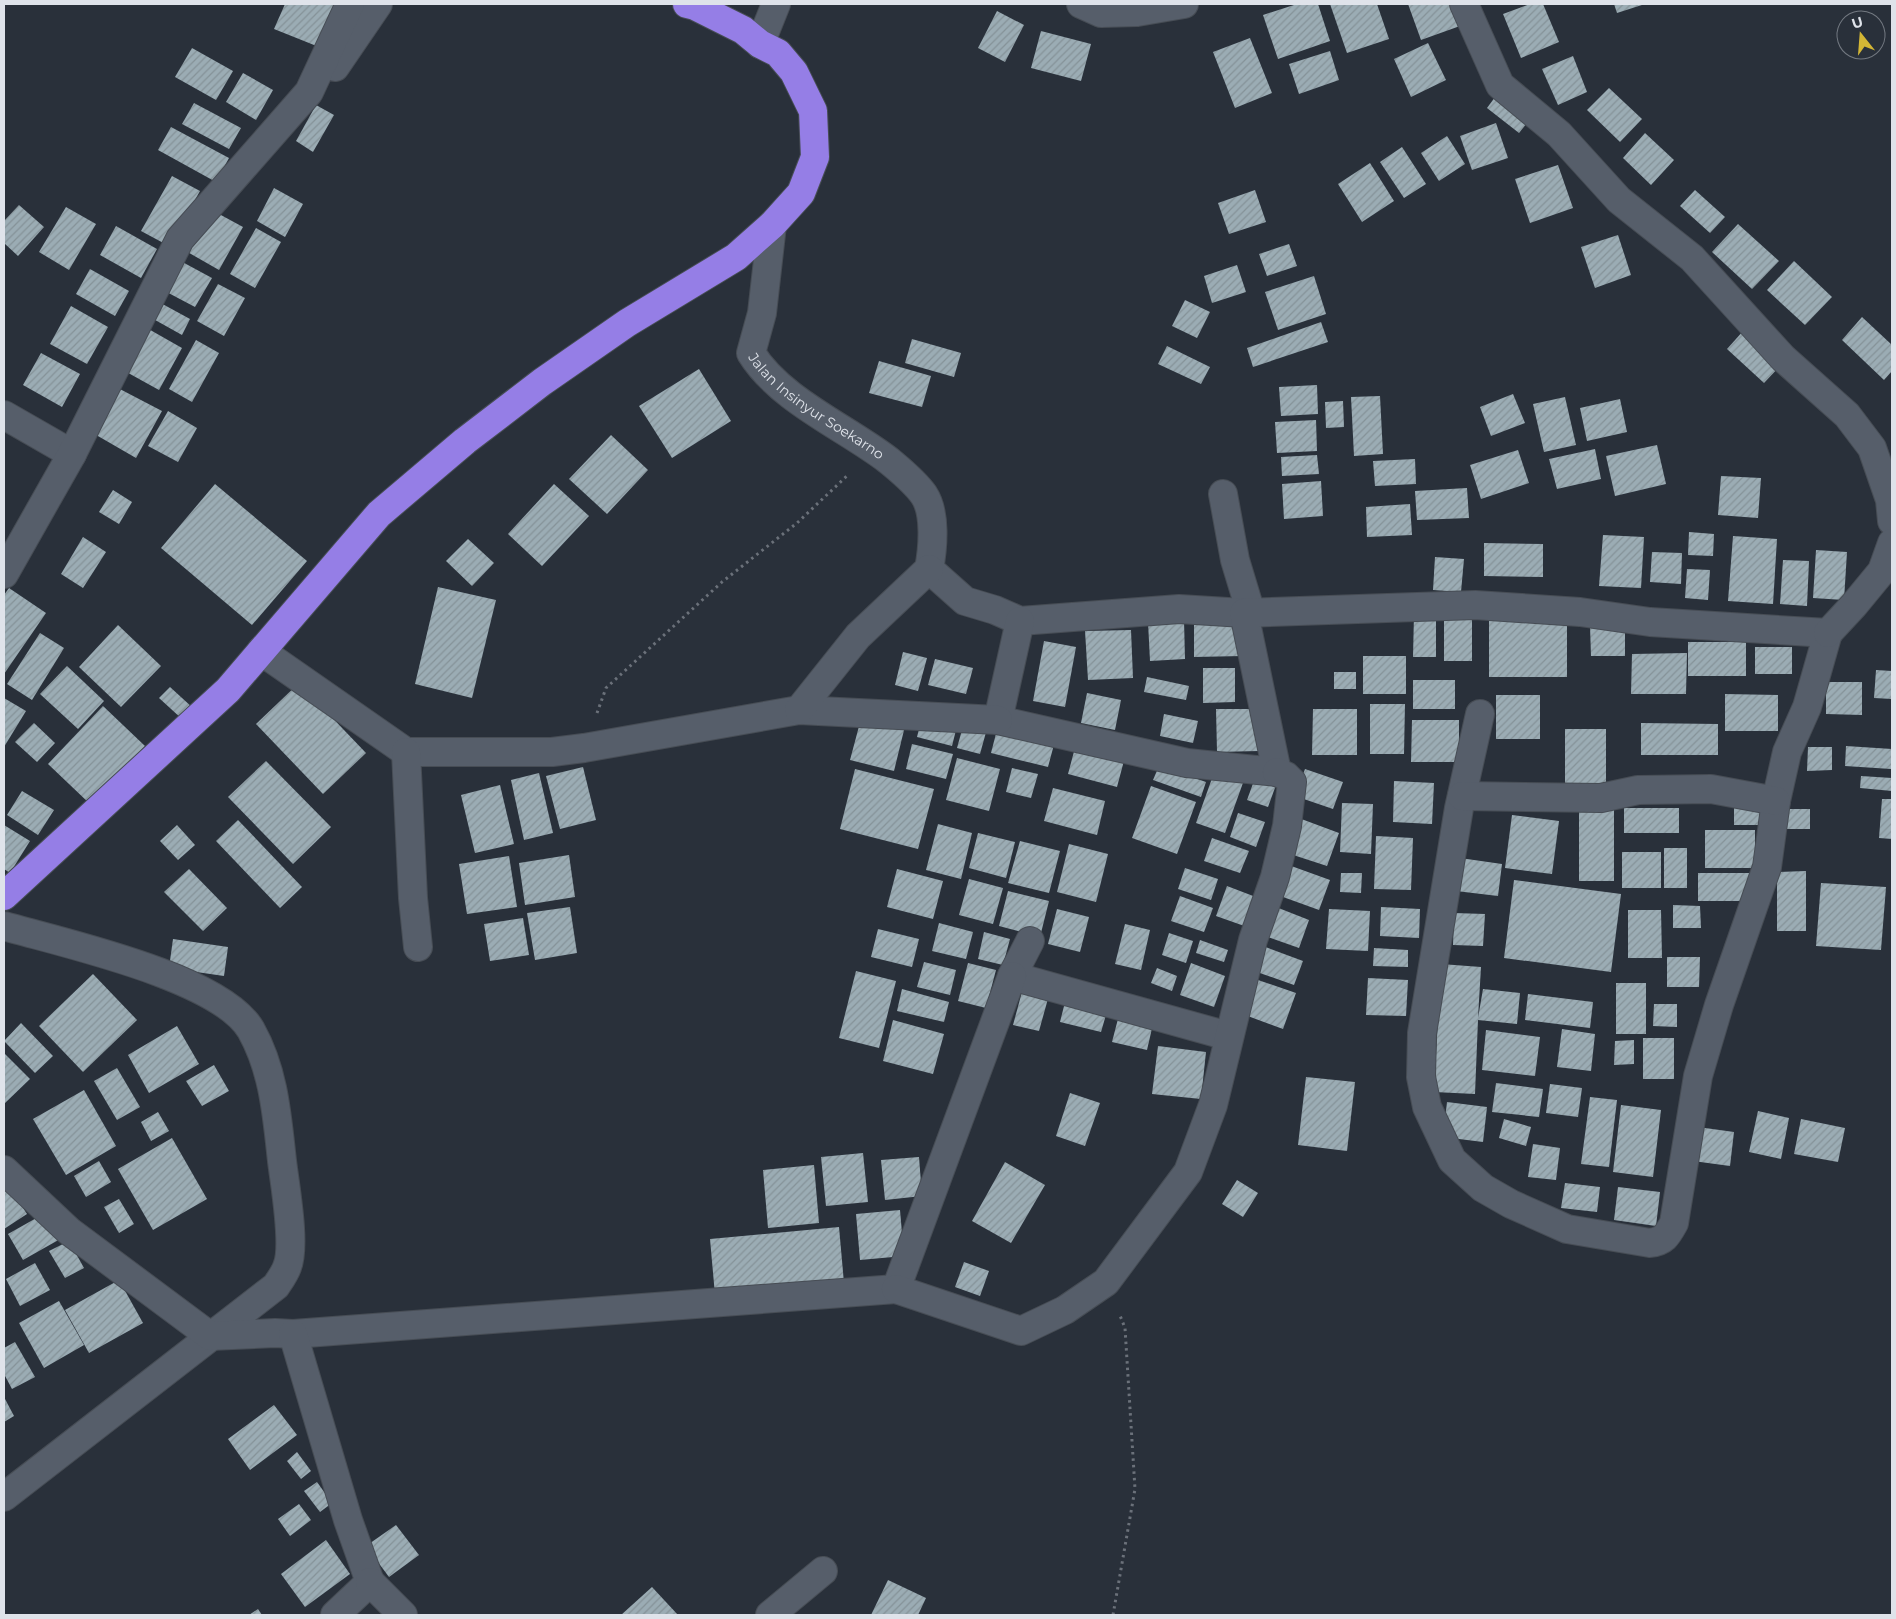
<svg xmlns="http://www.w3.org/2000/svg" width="1896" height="1619" viewBox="0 0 1896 1619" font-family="Montserrat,sans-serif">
<defs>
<pattern id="building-hatch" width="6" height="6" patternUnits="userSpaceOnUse" patternTransform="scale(1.25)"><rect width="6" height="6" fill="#9bacb4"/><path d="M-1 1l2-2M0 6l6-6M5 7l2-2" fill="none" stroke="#859298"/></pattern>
</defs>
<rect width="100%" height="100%" fill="#29303a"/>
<g fill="url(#building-hatch)">
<polygon points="285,4 342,4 324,49 274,29"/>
<polygon points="1297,4 1318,4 1330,41 1278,59 1263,15"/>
<polygon points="1330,4 1377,4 1389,39 1347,53"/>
<polygon points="1408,4 1452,4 1460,26 1421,40"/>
<polygon points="1530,4 1543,4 1559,42 1521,58 1503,14"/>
<polygon points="1614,4 1645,4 1617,13"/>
<polygon points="997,11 1024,25 1005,62 978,48"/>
<polygon points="1041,31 1091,44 1081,81 1031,68"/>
<polygon points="1250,38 1272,93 1235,108 1213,52"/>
<polygon points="1428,43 1446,80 1411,97 1394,59"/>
<polygon points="192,48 233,71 216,100 175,77"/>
<polygon points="1330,51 1339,80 1299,94 1289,64"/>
<polygon points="1573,56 1587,92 1558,105 1542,69"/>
<polygon points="243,73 273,90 256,120 226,102"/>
<polygon points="1609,88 1642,119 1620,142 1587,110"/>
<polygon points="1501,89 1534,114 1519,133 1487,108"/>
<polygon points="194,103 241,128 229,149 182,124"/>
<polygon points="316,105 334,115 313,152 296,141"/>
<polygon points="1496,123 1508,158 1472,170 1460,136"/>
<polygon points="171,127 229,158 216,182 158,150"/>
<polygon points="1645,133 1674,160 1651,185 1623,158"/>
<polygon points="1447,136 1465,164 1439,181 1421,153"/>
<polygon points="1402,147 1426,184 1404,198 1380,162"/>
<polygon points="1370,163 1394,201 1362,222 1338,184"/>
<polygon points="1558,165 1573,208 1530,223 1515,179"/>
<polygon points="172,176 200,191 169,246 141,231"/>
<polygon points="274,188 303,204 285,237 257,221"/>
<polygon points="1255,190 1266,222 1229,234 1218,203"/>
<polygon points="1695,190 1725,217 1710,233 1680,206"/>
<polygon points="19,205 44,227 18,256 4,243 4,221"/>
<polygon points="66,207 96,224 69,270 39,252"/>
<polygon points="208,208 243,227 219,270 184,250"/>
<polygon points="1738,224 1779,261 1752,289 1712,252"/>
<polygon points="116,226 157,249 141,278 100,255"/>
<polygon points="256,228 281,242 255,288 230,274"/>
<polygon points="1618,235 1631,275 1595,288 1581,247"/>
<polygon points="1289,244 1297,266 1267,276 1259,254"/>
<polygon points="175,258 212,278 195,307 159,288"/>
<polygon points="1794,261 1832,297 1805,325 1767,290"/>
<polygon points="1237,265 1246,292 1212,303 1204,276"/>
<polygon points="90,269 129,291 115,316 76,294"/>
<polygon points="1314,276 1326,314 1278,330 1265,292"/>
<polygon points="218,284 245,298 224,336 197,321"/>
<polygon points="1185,300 1210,312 1197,338 1172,326"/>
<polygon points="157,301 190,319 182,335 148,316"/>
<polygon points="71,306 108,327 87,364 50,344"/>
<polygon points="1862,317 1892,345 1892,371 1884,380 1842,340"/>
<polygon points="1321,322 1328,342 1253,367 1247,348"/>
<polygon points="145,327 182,348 159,390 121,369"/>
<polygon points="1744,330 1781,365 1764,383 1727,349"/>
<polygon points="912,339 961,353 954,377 905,363"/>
<polygon points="196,340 219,353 192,402 169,389"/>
<polygon points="1167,346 1210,367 1201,384 1158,364"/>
<polygon points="41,353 80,374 62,407 23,385"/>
<polygon points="879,361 931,376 922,407 869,393"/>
<polygon points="699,369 731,421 672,458 639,406"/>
<polygon points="1317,385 1318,414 1281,416 1279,387"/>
<polygon points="116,387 162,411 136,458 91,432"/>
<polygon points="1513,394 1525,423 1491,436 1480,407"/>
<polygon points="1380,396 1383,454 1354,456 1351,397"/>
<polygon points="1565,397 1576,445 1544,452 1533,404"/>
<polygon points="1620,399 1627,432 1587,441 1580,408"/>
<polygon points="1343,401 1344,427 1326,428 1325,402"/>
<polygon points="168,411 197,428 178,462 148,446"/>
<polygon points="1316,420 1317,451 1277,453 1275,422"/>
<polygon points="611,435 648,470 607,514 569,479"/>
<polygon points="1657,445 1666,484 1615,496 1606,456"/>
<polygon points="1595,449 1601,479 1557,489 1549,459"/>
<polygon points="1518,450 1529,483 1481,499 1470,465"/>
<polygon points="1317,455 1319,474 1282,476 1281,457"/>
<polygon points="1415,459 1416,484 1375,486 1373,461"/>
<polygon points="1721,476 1761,478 1758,518 1718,515"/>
<polygon points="1321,481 1323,516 1284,519 1282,484"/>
<polygon points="215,484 307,561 252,625 161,548"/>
<polygon points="554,484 589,516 542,566 508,534"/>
<polygon points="1467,488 1469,518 1417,520 1415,491"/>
<polygon points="113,490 132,502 119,524 99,512"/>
<polygon points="1410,504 1412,535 1367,537 1366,507"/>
<polygon points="1689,532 1714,534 1713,556 1688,555"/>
<polygon points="1603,535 1644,537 1641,588 1599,586"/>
<polygon points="1733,536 1777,539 1773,604 1728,601"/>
<polygon points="83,537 106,552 83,588 61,574"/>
<polygon points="468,539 494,563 472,586 446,561"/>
<polygon points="1484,543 1543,544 1543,577 1484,576"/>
<polygon points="1816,550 1847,552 1844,600 1813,598"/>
<polygon points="1652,552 1682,553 1681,584 1650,582"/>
<polygon points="1435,557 1464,559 1461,592 1433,590"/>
<polygon points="1783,560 1809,561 1807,606 1780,604"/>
<polygon points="1687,569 1710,570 1708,600 1685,598"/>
<polygon points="438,587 496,600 472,698 415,684"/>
<polygon points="9,588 46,613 4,674 4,595"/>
<rect x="1444" y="612" width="28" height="49"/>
<polygon points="1414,614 1436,614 1436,657 1413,657"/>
<rect x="1489" y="614" width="78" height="63"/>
<polygon points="1184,620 1185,659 1150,661 1148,622"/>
<polygon points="118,625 161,666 121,707 79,667"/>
<polygon points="1194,625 1243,625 1243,656 1194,657"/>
<polygon points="1590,626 1625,626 1625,656 1591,656"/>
<polygon points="1131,630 1133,678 1088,680 1085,631"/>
<polygon points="40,633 64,648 32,700 7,684"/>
<polygon points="1044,641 1076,647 1065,707 1033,701"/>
<rect x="1688" y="642" width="58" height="34"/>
<rect x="1755" y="647" width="37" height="27"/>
<polygon points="903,652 927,658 918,691 895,685"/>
<polygon points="1687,653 1686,694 1631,694 1632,654"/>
<rect x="1363" y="656" width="43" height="38"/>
<polygon points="935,659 973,668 966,694 928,685"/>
<polygon points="67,666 104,701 78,729 40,694"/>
<polygon points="1203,668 1235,668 1235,702 1203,703"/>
<polygon points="1876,670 1892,671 1892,699 1874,698"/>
<rect x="1334" y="672" width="22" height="17"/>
<polygon points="1147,677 1189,686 1186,700 1144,692"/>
<rect x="1413" y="680" width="42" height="29"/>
<polygon points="1826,682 1862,682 1862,715 1826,714"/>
<polygon points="299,683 366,753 323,794 256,724"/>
<polygon points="170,687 193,708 182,719 159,698"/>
<polygon points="1087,693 1121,700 1115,730 1081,723"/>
<polygon points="1725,694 1778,695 1778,731 1725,731"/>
<rect x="1496" y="695" width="44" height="44"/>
<polygon points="4,698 26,711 4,747"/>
<polygon points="1370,704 1405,704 1404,754 1370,754"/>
<polygon points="103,706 145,746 90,804 48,764"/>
<polygon points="1216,709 1258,709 1259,751 1217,752"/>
<polygon points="1313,709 1357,709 1357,755 1312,755"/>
<polygon points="1164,714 1198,721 1193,743 1160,736"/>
<polygon points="862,715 905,726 894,771 850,760"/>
<polygon points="922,717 957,726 952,746 917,737"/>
<polygon points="965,719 988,725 980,754 957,748"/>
<polygon points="1412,720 1459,720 1459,762 1411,762"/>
<polygon points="999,722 1056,737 1048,767 991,753"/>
<polygon points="34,723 55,743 37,762 15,742"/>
<polygon points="1641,723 1718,724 1718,755 1641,755"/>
<rect x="1565" y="729" width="41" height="55"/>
<polygon points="912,744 953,754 946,779 906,769"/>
<polygon points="1076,744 1125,757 1117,787 1068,774"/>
<polygon points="1846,746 1892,749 1891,769 1845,766"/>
<polygon points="1808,747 1832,747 1832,770 1807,771"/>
<polygon points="957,758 1000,769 989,811 946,800"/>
<polygon points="266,761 331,827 293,864 228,797"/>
<polygon points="1159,766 1206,782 1201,797 1153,780"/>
<polygon points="583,767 596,820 560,829 546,776"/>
<polygon points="1012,768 1038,774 1031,798 1006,792"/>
<polygon points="855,769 934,789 918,849 840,829"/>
<polygon points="1305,769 1343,782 1333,809 1295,796"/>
<polygon points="1215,770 1244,780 1225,833 1196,823"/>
<polygon points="539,773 553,833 524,840 511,780"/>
<polygon points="1861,776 1892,778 1892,791 1860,788"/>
<polygon points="1255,778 1276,785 1268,807 1247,800"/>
<polygon points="1394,781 1434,783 1432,824 1393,822"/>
<polygon points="500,785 514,844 475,853 461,795"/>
<polygon points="1151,786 1196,802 1177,854 1132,838"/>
<polygon points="1053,788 1105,801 1097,835 1044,821"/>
<polygon points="22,791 54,810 38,835 7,815"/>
<polygon points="1882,799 1892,799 1892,839 1879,838"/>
<polygon points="1342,803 1373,804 1371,854 1340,852"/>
<polygon points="1734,805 1768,806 1769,825 1734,825"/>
<rect x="1579" y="808" width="35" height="73"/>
<rect x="1624" y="808" width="55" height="25"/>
<rect x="1783" y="809" width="27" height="20"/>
<polygon points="1238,813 1265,822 1256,847 1230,837"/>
<polygon points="1512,815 1559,821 1552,874 1505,868"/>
<polygon points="1296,817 1339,833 1327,866 1284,852"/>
<polygon points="238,820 302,887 280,908 216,841"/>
<polygon points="938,824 972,833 961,879 926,870"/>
<polygon points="4,825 30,841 10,873 4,869"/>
<polygon points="177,825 195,845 178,860 160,841"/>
<rect x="1705" y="830" width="50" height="38"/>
<polygon points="978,833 1015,842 1006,878 969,868"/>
<polygon points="1376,836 1413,838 1411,890 1374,889"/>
<polygon points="1212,838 1249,851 1240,873 1204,861"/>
<polygon points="1020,841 1060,851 1049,893 1008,883"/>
<polygon points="1069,844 1108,854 1096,902 1057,892"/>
<rect x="1664" y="848" width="23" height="40"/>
<rect x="1622" y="852" width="39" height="36"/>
<polygon points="569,855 575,897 525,905 519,863"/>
<polygon points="509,856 517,907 467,914 459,864"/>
<polygon points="1460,858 1502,864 1498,896 1456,891"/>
<polygon points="1283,863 1330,880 1319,910 1272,893"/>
<polygon points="1185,868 1218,879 1211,900 1178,889"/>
<polygon points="189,869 227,908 203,931 164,892"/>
<polygon points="897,869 943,881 933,919 887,907"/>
<polygon points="1806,871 1806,931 1777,931 1777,872"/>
<polygon points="1341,873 1362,873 1361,893 1340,892"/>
<polygon points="1698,873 1751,873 1750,901 1698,901"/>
<polygon points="969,879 1003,888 993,924 959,915"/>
<polygon points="1514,880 1621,894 1611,972 1504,958"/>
<polygon points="1821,883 1886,887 1881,950 1816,946"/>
<polygon points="1227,886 1261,899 1250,928 1216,916"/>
<polygon points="1008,891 1049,901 1040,937 999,926"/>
<polygon points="1180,896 1213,908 1204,932 1171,921"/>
<polygon points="1673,905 1700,906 1701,928 1673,928"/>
<polygon points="570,907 577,953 535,960 527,913"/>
<polygon points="1276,907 1309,920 1299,948 1265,936"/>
<polygon points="1381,907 1420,909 1419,938 1380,936"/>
<polygon points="1057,909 1089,917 1080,952 1048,944"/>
<polygon points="1329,909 1370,911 1368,951 1326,949"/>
<polygon points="1628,910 1661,910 1662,958 1628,958"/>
<polygon points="1454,913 1485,914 1483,946 1453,945"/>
<polygon points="523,918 529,955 490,961 484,924"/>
<polygon points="939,923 973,932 966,959 932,951"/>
<polygon points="1125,924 1150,930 1141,970 1115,964"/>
<polygon points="878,929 919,939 912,967 871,957"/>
<polygon points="984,932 1010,939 1003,965 978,959"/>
<polygon points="1169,933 1193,941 1186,963 1162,955"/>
<polygon points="173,939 228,947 224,976 169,968"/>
<polygon points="1200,940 1228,950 1224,962 1196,953"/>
<polygon points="1263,946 1303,961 1294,985 1254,971"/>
<polygon points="1374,948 1408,950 1408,967 1373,966"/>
<polygon points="1667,957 1700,957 1699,987 1667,987"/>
<polygon points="924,962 956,970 950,995 917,987"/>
<polygon points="968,963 996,970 986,1008 958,1001"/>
<polygon points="1191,963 1225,976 1214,1007 1180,995"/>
<polygon points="1441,964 1481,967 1478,1018 1483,989 1520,993 1517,1024 1478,1020 1475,1094 1434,1092"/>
<polygon points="1157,968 1177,976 1172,991 1151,983"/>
<polygon points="856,971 896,981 879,1048 839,1038"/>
<polygon points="93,974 137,1020 83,1072 39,1026"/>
<polygon points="1368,978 1408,980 1406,1016 1366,1015"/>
<polygon points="1258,980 1296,993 1283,1029 1245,1015"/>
<rect x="1616" y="983" width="30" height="51"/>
<polygon points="1023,988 1049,995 1039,1031 1013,1025"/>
<polygon points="902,989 949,1002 944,1022 897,1011"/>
<polygon points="1528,994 1593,1002 1590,1028 1525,1020"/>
<polygon points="1066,998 1108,1008 1101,1032 1060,1022"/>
<polygon points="1654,1004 1677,1004 1677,1027 1653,1026"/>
<polygon points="1119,1015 1153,1024 1147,1050 1112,1042"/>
<polygon points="893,1020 944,1034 933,1074 883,1061"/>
<polygon points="21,1023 53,1056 35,1073 4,1041"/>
<polygon points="177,1026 199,1064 149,1093 128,1055"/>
<polygon points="1562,1029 1595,1034 1591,1071 1557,1067"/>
<polygon points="1486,1030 1540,1037 1535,1076 1482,1070"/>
<rect x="1643" y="1038" width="31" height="41"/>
<polygon points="1634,1040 1634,1064 1614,1065 1615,1041"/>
<polygon points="1158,1046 1206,1052 1201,1099 1152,1094"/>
<polygon points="4,1053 30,1079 4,1104"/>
<polygon points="214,1065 229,1091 202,1106 186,1081"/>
<polygon points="117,1068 140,1107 117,1120 94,1081"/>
<polygon points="1306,1077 1355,1082 1347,1151 1298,1145"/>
<polygon points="1496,1083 1543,1089 1539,1117 1492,1112"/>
<polygon points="1550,1084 1582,1088 1578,1117 1546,1113"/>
<polygon points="84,1090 116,1146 66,1175 33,1119"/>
<polygon points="1070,1093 1100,1103 1085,1146 1056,1136"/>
<polygon points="1590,1097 1617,1100 1609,1167 1581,1164"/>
<polygon points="1447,1102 1487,1107 1483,1142 1443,1137"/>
<polygon points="1621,1105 1661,1110 1653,1177 1613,1172"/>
<polygon points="1758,1111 1789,1118 1781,1159 1749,1152"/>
<polygon points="158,1112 169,1131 151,1141 141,1122"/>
<polygon points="1504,1119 1531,1127 1526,1146 1499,1138"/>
<polygon points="1801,1119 1845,1128 1838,1162 1794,1154"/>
<polygon points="1698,1127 1734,1132 1730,1166 1693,1161"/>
<polygon points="172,1138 207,1199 153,1230 118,1169"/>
<polygon points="1533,1144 1560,1148 1556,1180 1528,1177"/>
<polygon points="863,1153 868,1202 826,1206 821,1157"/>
<polygon points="919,1157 922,1196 885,1200 881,1160"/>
<polygon points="99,1161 111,1182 86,1197 74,1176"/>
<polygon points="1005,1162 1045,1185 1011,1243 972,1221"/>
<polygon points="814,1165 819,1223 768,1228 763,1170"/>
<polygon points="1237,1180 1258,1193 1243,1217 1222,1204"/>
<polygon points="1565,1183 1600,1187 1597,1212 1561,1208"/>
<polygon points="8,1185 27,1214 4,1229 4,1188"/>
<polygon points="1618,1187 1660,1192 1656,1226 1614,1220"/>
<polygon points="119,1199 134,1224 119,1233 104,1207"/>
<polygon points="900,1210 904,1256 860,1260 856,1214"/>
<polygon points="47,1212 62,1238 23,1260 8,1234"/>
<polygon points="839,1227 844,1283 715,1295 710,1239"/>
<polygon points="69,1241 84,1268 65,1278 49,1251"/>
<polygon points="964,1262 989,1271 980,1296 955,1287"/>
<polygon points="35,1263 50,1290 20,1306 6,1279"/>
<polygon points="119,1280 143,1323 89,1353 65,1310"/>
<polygon points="59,1301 84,1345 44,1368 19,1323"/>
<polygon points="15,1342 35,1377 12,1389 4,1374 4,1348"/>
<polygon points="4,1397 14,1416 4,1422"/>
<polygon points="274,1405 297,1435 250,1470 228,1439"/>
<polygon points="297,1452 311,1471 301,1479 287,1461"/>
<polygon points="317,1482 332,1503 320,1512 304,1491"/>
<polygon points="299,1504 311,1520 290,1536 278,1519"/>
<polygon points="396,1525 419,1555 389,1577 366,1546"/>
<polygon points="326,1540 350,1574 305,1607 281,1574"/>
<polygon points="888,1580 926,1598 918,1615 871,1615"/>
<polygon points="652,1587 678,1615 621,1615"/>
<polygon points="258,1609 262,1615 249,1615"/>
</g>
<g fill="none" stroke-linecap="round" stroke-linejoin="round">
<g stroke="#474d55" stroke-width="30">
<g id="minor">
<polyline points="1081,4 1101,13 1137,12 1184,4"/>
<polyline points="1464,4 1500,85 1559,134 1619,200 1692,258 1783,358 1847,415 1872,448 1890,500 1892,521"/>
<polyline points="760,44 776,4"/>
<polyline points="335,67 378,4"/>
<path id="s1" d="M772,225L762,313L751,353C780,400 845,427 888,460C901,471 914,481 924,495C936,513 933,548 929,569"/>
<polyline points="4,415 72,454"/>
<polyline points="1223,494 1235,560 1251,613"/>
<polyline points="929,569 965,601 995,610 1020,621 1179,609 1244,613"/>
<polyline points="4,574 72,454 180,239 309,92 350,4"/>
<path d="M1020,621L998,720L1187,763L1277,772L1244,613L1475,605L1580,612L1650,622L1828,633L1807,707L1787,752L1776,801L1767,867L1719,1005L1698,1076L1674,1223C1667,1236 1664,1241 1650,1243L1567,1229L1511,1204L1483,1188L1452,1160L1427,1107L1421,1077L1422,1033L1459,808L1480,714"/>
<polyline points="1828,633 1854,605 1882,571 1892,543"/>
<polyline points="261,651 406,752 552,752 584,748 799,710 998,720"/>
<polyline points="799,710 858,636 929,569"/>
<polyline points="406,752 413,898 418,947"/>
<polyline points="1462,796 1601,798 1638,790 1711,789 1776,801"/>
<path d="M4,926C63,943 220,977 251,1030C274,1071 277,1116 282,1161C285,1186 296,1246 287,1267C285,1273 280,1280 276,1286L4,1497"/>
<polyline points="1030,941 1012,976 1228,1036"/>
<polyline points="4,1170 69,1231 210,1336 275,1333 293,1334 896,1289 1012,976"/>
<polyline points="896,1289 1021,1331 1065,1310 1106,1282 1188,1172 1213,1105 1253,940 1275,877 1287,826 1292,782 1286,776 1277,772"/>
<polyline points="293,1334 348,1520 370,1582 335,1615"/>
<polyline points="370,1582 403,1615"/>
<polyline points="770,1615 823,1571"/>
</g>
</g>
<g stroke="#474d55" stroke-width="30">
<polyline id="highway" points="4,896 228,690 379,514 465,441 542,382 627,323 736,257 772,225 801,193 815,157 813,111 794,72 778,53 760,44 743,30 695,6 687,4"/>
</g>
<g stroke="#6b717a" stroke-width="3" stroke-dasharray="2.5 4" stroke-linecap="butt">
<polyline points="597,713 606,688 722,582 797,523 849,474"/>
<polyline points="1113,1615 1135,1489 1125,1328 1119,1313"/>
</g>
<use href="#minor" stroke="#565e6a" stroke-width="28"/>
<use href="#highway" stroke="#957ee6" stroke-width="28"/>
</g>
<g text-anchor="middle" stroke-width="5" stroke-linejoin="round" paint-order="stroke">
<g font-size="14" fill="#dfe3ea" stroke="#29303a">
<text dy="5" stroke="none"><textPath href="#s1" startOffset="215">Jalan Insinyur Soekarno</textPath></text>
</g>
</g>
<rect width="1896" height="1619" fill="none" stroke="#dfe3ea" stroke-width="10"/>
<g transform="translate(1861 35) rotate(343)"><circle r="24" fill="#29303a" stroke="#727880"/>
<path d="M0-4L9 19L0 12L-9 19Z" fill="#d3b635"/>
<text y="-8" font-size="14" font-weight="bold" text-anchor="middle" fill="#dfe3ea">U</text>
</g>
</svg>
